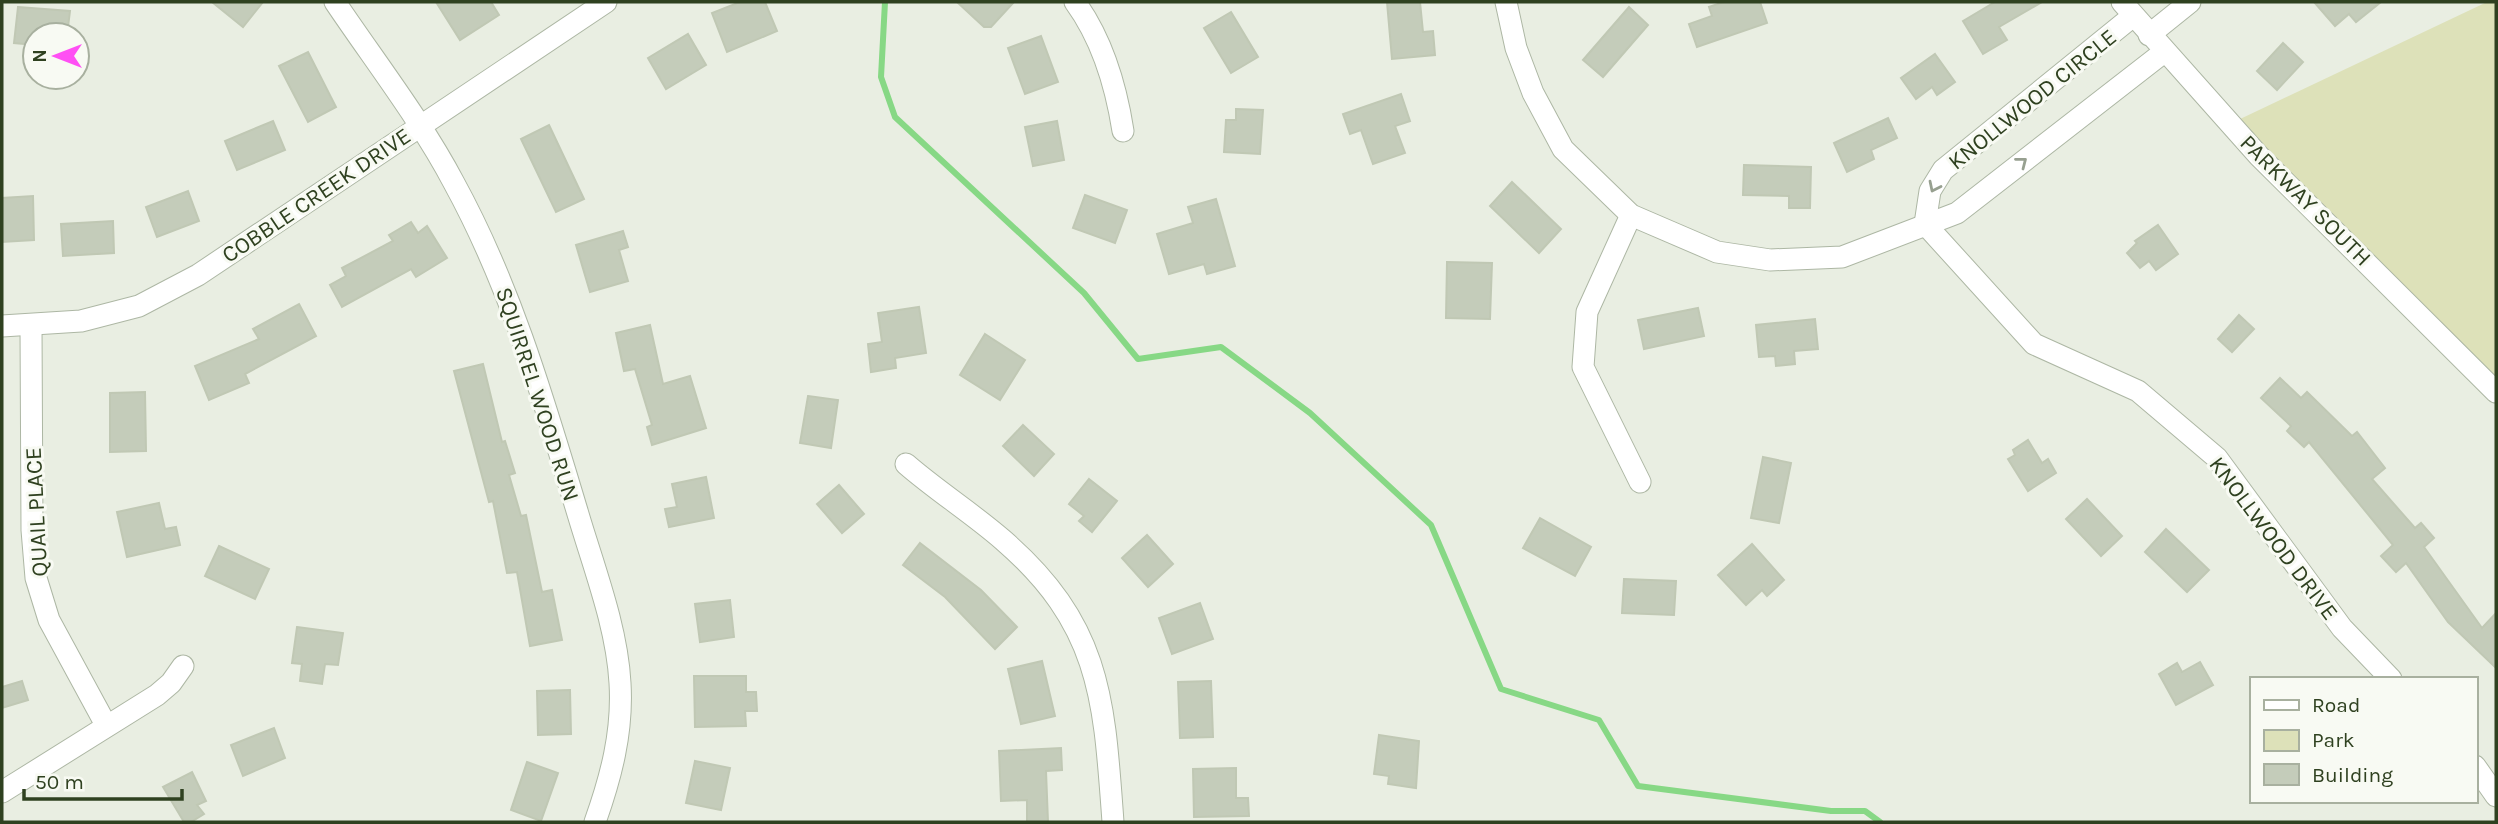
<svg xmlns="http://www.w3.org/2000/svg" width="2498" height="824" viewBox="0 0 2498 824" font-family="Karla,sans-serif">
<rect width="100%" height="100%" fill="#e9eee2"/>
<polygon fill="#dde1b9" points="2487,2 2496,2 2496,404 2418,309 2238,120"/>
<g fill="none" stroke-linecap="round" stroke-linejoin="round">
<polyline stroke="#87d885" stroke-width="6" points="885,2 881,77 895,117 1084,293 1138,359 1221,347 1310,413 1431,525 1501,689 1599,720 1638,786 1831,811 1865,811 1880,822"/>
</g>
<g fill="#c4ccba" stroke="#c0c8b4" stroke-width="2">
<polygon points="212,2 263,2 243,27"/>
<polygon points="436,2 491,2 499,15 460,40"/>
<polygon points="740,2 765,2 777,31 727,52 712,13"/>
<polygon points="957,2 1014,2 991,27 984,27"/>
<polygon points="1387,2 1420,2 1423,32 1433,31 1435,55 1392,59"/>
<polygon points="1724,2 1760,2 1767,23 1697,47 1689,24 1712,16 1709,7"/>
<polygon points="1995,2 2042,2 1999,27 2007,40 1983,54 1963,21"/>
<polygon points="2314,2 2381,2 2356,22 2349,14 2335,26"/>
<polygon points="18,7 70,11 67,35 35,35 35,45 14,43"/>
<polygon points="1629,7 1648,25 1603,77 1583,60"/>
<polygon points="1231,12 1258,57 1231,73 1204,28"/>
<polygon points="688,34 706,65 666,89 648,58"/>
<polygon points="1041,36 1058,82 1025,94 1008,48"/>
<polygon points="2283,43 2303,62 2277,90 2257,71"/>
<polygon points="308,52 336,107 308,122 279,66"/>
<polygon points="1935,54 1955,82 1937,95 1932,87 1916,99 1901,78"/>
<polygon points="1401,94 1410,121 1395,126 1405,153 1373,164 1361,130 1350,134 1343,114"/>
<polygon points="1236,109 1263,110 1260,154 1224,152 1226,120 1236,120"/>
<polygon points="1888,118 1897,138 1871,150 1874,159 1847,172 1834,143"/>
<polygon points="273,121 285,150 237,170 225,141"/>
<polygon points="1057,121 1064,160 1033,166 1025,127"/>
<polygon points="549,125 584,199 556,212 521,139"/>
<polygon points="1744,165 1811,167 1810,208 1789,208 1789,196 1743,195"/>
<polygon points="1512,182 1561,229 1539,253 1490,206"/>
<polygon points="188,191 199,221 157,237 146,207"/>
<polygon points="1085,195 1127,210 1115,243 1073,228"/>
<polygon points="33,196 34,240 2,242 2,198"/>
<polygon points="1216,199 1235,266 1207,274 1204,264 1169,274 1157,234 1193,223 1188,207"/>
<polygon points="113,221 114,253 63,256 61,224"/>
<polygon points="411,222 418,233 427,226 447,258 416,277 411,269 342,307 330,285 346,276 342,268 393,241 389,235"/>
<polygon points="2158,225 2178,254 2156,270 2149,261 2140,268 2127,253 2137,243 2135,241"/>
<polygon points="623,231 628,247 619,250 628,281 590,292 576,245"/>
<polygon points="1447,262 1492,263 1490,319 1446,318"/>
<polygon points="299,304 316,336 245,374 249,383 209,400 195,366 259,339 253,329"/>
<polygon points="919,307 926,353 895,358 896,368 871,372 868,344 882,342 878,313"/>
<polygon points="1698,308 1704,336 1644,349 1638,320"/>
<polygon points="2239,315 2254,329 2232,352 2218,339"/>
<polygon points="1815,319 1818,349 1794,351 1795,364 1776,366 1775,356 1759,357 1756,325"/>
<polygon points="650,325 663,384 690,376 706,428 652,445 647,427 652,425 635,369 624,371 616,333"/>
<polygon points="985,334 1025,360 1000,400 960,375"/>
<polygon points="483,364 502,442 505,441 515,473 509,475 521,516 526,515 542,592 552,590 562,640 530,646 517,572 507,573 493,501 489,502 454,371"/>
<polygon points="2280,378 2301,398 2307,392 2352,436 2357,432 2385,468 2372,479 2415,528 2421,523 2434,538 2424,547 2482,628 2496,613 2496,668 2448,622 2406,563 2396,572 2381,556 2393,545 2309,442 2304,447 2287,431 2291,426 2261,398"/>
<polygon points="145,392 146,451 110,452 110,393"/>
<polygon points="808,396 838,400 831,448 800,443"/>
<polygon points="1023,425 1054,454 1034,476 1003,446"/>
<polygon points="2028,440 2042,463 2048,459 2056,473 2028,491 2008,459 2015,455 2013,450"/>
<polygon points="1763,457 1791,463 1779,523 1751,518"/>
<polygon points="706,477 714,518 669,527 665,509 677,507 672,484"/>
<polygon points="1089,479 1117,501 1092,532 1079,521 1084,516 1069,504"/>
<polygon points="839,485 864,514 842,533 817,504"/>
<polygon points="2087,499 2122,536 2101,556 2066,519"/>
<polygon points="159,503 165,529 176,527 180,545 127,557 117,512"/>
<polygon points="1540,518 1591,547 1575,576 1523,548"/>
<polygon points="2166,529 2209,570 2187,592 2145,552"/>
<polygon points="1147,535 1173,564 1148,587 1122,558"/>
<polygon points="920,543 981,590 1017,627 995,649 945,597 903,565"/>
<polygon points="1752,544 1784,580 1767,596 1762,590 1746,605 1718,575"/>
<polygon points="219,546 269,569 255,599 205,576"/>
<polygon points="1624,579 1676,581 1674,615 1622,613"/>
<polygon points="730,600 734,637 700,642 695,604"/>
<polygon points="1200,603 1213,639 1172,654 1159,618"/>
<polygon points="297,627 343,633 338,665 325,664 322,684 300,681 302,664 292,663"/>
<polygon points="1042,661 1055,716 1021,724 1008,669"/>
<polygon points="2200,662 2213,685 2176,705 2159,674 2177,663 2182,672"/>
<polygon points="694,676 746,676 746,692 756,692 757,711 745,711 746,726 695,727"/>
<polygon points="22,681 28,700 2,708 2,687"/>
<polygon points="1211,681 1213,737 1180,738 1178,682"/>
<polygon points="570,690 571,734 538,735 537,691"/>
<polygon points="274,728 285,758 243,776 231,745"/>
<polygon points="1379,735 1419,741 1416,788 1388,784 1389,776 1374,774"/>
<polygon points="1061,748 1062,770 1046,771 1048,822 1027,822 1027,800 1001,801 999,751"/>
<polygon points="695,761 730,768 721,810 686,803"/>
<polygon points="527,762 558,773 541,821 511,810"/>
<polygon points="1236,768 1236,798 1248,798 1249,816 1194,817 1193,769"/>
<polygon points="192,772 206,801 197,805 204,814 191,822 184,822 163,787"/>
</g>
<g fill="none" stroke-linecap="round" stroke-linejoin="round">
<g stroke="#adb7a4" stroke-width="23">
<g id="street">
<path d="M335,2C374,60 422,122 454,183C511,287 544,401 578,514C594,568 617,627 620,683C623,732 611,777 595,822"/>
<path d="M1075,2C1102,39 1116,86 1123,131"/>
<polyline points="1506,2 1516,48 1533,93 1563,149 1631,215 1717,252 1770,260 1842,257 1957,213 2164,52"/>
<polyline points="2122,2 2259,156 2496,392"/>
<polyline points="2149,35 2190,2"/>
<polyline points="1631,215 1587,312 1583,367 1640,482"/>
<polyline points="1925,224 2034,344 2138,391 2217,458 2342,628 2391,679"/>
<polyline points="1925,224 1930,191 1943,170 2133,16"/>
<polyline points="2,326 81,321 139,306 198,275 606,2"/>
<polyline points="31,326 32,530 36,578 49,620 106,725"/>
<path d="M906,464C937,491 972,513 1003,540C1102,626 1104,700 1113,822"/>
<polyline points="2475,766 2496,796"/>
<polyline points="2,792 157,695 171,683 183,666"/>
</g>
</g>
<use href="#street" stroke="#fff" stroke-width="21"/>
</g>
<defs><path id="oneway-chevron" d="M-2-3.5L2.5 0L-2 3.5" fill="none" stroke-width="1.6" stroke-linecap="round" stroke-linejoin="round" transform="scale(1.75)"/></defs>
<g stroke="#97a090">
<use href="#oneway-chevron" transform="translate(2022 162) rotate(-38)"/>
<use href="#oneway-chevron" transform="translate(1934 187) rotate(116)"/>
</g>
<g text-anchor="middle" stroke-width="6" stroke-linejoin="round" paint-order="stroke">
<g font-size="23" fill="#2f4120" stroke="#f8faf3">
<text transform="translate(2032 99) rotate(-39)" y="8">KNOLLWOOD CIRCLE</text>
<text transform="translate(316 195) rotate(-34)" y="8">COBBLE CREEK DRIVE</text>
<text transform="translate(2306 200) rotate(45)" y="8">PARKWAY SOUTH</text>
<text transform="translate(538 394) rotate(72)" y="8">SQUIRREL WOOD RUN</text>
<text transform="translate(36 512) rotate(-93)" y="8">QUAIL PLACE</text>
<text transform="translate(2274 538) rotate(53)" y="8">KNOLLWOOD DRIVE</text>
</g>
</g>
<rect width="2498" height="824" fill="none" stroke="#2f4120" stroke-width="7"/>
<rect x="2250" y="677" width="228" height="126" fill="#f8faf3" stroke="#a8b09f" stroke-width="2"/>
<rect x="2264" y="700" width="35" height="10" fill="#ffffff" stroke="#a8b09f" stroke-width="2"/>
<text x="2312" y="712" font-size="21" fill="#2f4120">Road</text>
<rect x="2264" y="730" width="35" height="21" fill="#dde1b9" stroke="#a8b09f" stroke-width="2"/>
<text x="2312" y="747" font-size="21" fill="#2f4120">Park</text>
<rect x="2264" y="764" width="35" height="21" fill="#c4ccba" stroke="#a8b09f" stroke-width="2"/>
<text x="2312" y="782" font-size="21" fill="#2f4120">Building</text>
<g transform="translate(56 56) rotate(270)"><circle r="33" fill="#f8faf3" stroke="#a8b09f" stroke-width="2"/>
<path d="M0-5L12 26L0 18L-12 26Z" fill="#ff4ff4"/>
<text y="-10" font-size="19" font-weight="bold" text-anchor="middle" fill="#2f4120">N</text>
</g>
<path d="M24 789v10h158v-10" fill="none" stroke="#2f4120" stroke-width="3.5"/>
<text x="35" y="789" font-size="21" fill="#2f4120" stroke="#f8faf3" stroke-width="5" paint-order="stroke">50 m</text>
</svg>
